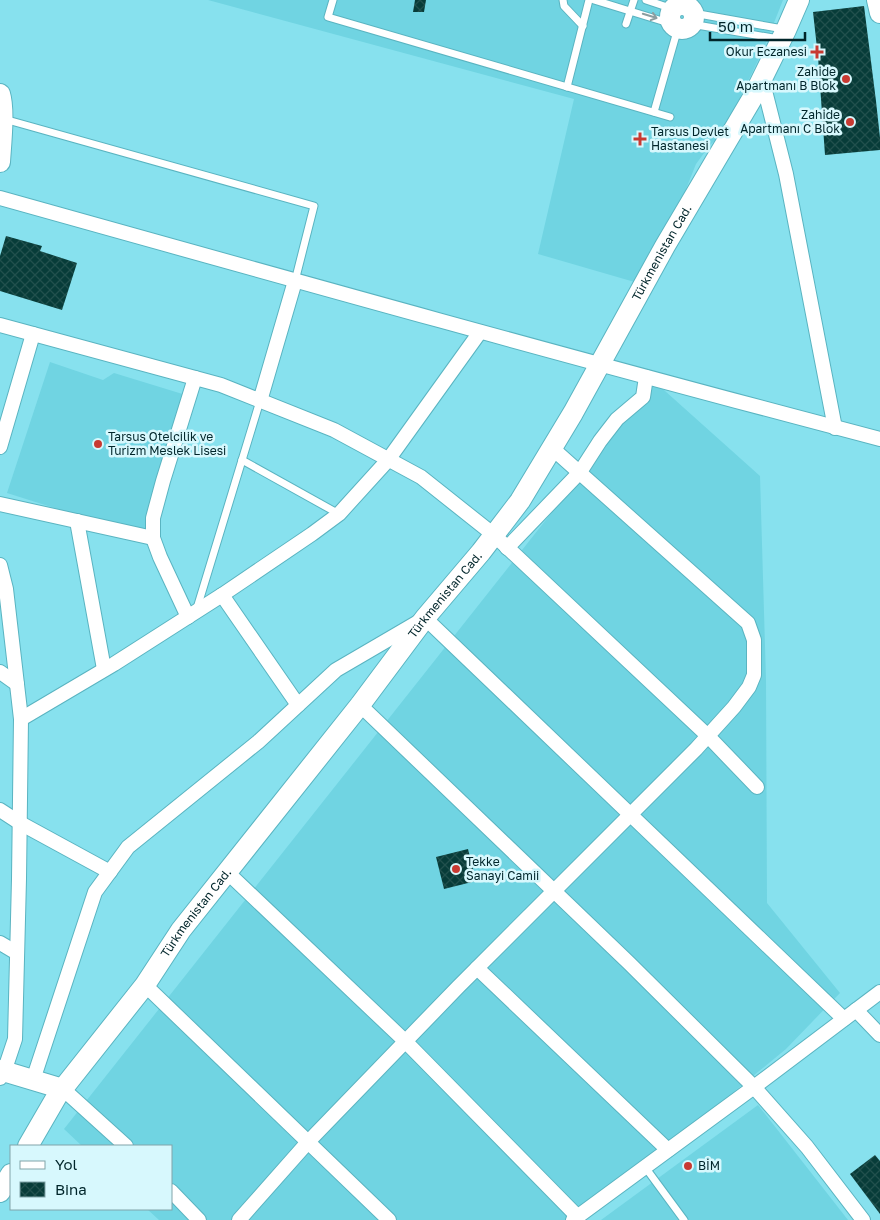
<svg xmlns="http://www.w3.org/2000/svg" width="880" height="1220" viewBox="0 0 880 1220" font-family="'Golos Text',sans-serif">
<defs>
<pattern id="building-cross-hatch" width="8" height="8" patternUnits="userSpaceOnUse" patternTransform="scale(1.25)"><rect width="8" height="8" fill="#073c39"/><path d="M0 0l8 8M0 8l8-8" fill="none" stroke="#21504d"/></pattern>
</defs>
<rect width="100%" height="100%" fill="#87e1ee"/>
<g fill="#70d4e2">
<polygon points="208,0 783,0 764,48 723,133 710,145 696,164 676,214 638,283 538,254 574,99"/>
<polygon points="50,362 103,380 114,373 189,396 143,536 7,493"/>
<polygon points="655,382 760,476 766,680 767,903 840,993 786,1049 578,1220 159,1220 147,1209 171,1209 171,1146 82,1146 64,1129"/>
<polygon points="758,1105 848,1220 601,1220"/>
</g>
<g fill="url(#building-cross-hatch)">
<polygon points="415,0 426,0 424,12 413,12"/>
<polygon points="864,6 876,101 880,138 880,150 825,155 818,57 813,12"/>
<polygon points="6,236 42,246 40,251 77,263 62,310 0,291 0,256"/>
<polygon points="468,849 476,881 444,889 436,857"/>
<polygon points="875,1155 880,1161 880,1214 850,1174"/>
</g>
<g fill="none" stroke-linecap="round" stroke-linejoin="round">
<g stroke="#5ab4c1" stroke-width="9">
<g id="lane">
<polyline points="333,0 328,17 670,117"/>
<polyline points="563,0 564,6 583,26"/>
<polyline points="594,0 672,24"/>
<polyline points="646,0 673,9"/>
<polyline points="684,5 685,0"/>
<polyline points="693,13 783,29"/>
<polyline points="626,24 634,0"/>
<polyline points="691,24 779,39"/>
<polyline points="567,87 589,0"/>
<polyline points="654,112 678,28"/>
<polyline points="4,119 314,206 295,281"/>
<polyline points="242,460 339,514"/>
<polyline points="197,608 260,401"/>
<polyline points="645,1167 684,1220"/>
</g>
</g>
<g stroke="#5ab4c1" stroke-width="16">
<g id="street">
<polyline points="762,79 786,174 835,428"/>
<path d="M0,198C293,280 586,362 880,439"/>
<polyline points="0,325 221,385 334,430 421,477 494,535 708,736 757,787"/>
<polyline points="260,401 295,281"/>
<polyline points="0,447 33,334"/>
<polyline points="0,504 153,538"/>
<polyline points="77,521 104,669"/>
<polyline points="507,548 580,472 600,441 617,419 643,397 646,377"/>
<polyline points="0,565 6,589 21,719 19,879 15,1039 4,1072 0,1078"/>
<polyline points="222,595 298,705"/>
<polyline points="188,617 160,557 153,538 153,518 163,481 195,378"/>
<polyline points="0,672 17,684"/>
<polyline points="360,705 629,963 754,1087 807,1147 863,1220"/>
<polyline points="21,719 114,664 222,595 312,534 339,514 388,460 480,332"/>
<polyline points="0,810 20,823 110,872"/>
<polyline points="227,872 405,1041 577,1216"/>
<polyline points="0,943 17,953"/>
<polyline points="477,968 668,1150"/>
<polyline points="145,985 389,1220"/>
<polyline points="856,1010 880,1035"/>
<polyline points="33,1080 95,892 128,847 258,742 336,670 425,618 844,1019"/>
<polyline points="63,1089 126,1146"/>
<polyline points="171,1191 199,1220"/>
<polyline points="239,1220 308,1142 458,987 696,749 734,707 749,687 754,675 754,640 748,623 552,448"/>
<polyline points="573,1220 754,1087 880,992"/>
</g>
</g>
<g stroke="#5ab4c1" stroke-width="22">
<g id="secondary">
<polyline points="877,0 880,13"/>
<circle cx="682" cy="17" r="12"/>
<path d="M0,94C5,110 1,145 0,162"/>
<polyline points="0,1070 63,1089"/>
<path id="s1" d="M28,1146L57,1096L145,985L181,930L360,705L425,618L481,552L520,501L573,413L665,246L753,97L786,30L799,0"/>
<polyline points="0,1192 11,1174"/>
</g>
</g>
<use href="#lane" stroke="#fff" stroke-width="7"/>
<use href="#street" stroke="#fff" stroke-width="14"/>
<use href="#secondary" stroke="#fff" stroke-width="20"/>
</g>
<defs><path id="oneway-shaft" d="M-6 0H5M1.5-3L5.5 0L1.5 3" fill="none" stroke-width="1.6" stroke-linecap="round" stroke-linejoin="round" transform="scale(1.25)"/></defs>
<use stroke="#8c9d9f" href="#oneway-shaft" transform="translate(650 16) rotate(17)"/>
<g fill="#c83a32" stroke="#d7f8fd" stroke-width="2">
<path d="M814.5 44.5h5v5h5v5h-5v5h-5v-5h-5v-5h5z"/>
<circle cx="846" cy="79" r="5"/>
<circle cx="850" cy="122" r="5"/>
<path d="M637.5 131.5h5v5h5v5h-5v5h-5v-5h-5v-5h5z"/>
<circle cx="98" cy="444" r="5"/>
<circle cx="456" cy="869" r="5"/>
<circle cx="688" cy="1166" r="5"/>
</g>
<g text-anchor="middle" stroke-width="5" stroke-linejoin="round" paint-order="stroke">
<g font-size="12" fill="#00252a" stroke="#d7f8fd" text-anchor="start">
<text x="807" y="56" text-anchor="end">Okur Eczanesi</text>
<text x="836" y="76" text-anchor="end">Zahide<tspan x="836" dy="14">Apartmanı B Blok</tspan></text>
<text x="840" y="119" text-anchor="end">Zahide<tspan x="840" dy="14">Apartmanı C Blok</tspan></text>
<text x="651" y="136">Tarsus Devlet<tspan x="651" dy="14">Hastanesi</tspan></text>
<text x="108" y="441">Tarsus Otelcilik ve<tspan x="108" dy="14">Turizm Meslek Lisesi</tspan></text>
<text x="466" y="866">Tekke<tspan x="466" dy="14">Sanayi Camii</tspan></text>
<text x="698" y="1170">BİM</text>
</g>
<g font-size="12" fill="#00252a" stroke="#d7f8fd">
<text dy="4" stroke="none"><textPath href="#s1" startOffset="1098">Türkmenistan Cad.</textPath></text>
<text dy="4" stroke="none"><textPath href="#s1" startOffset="692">Türkmenistan Cad.</textPath></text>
<text dy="4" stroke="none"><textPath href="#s1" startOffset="288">Türkmenistan Cad.</textPath></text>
</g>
</g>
<rect x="10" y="1145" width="162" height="65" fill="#d7f8fd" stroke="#81a4a9"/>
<rect x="20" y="1161" width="25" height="8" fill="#ffffff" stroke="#81a4a9"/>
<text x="55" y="1170" font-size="15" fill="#00252a">Yol</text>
<rect x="20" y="1182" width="25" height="15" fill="url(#building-cross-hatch)" stroke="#81a4a9"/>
<text x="55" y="1195" font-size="15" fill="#00252a">Bina</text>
<path d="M710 32v8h95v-8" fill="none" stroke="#00252a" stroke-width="2.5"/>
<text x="718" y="32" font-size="15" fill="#00252a" stroke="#d7f8fd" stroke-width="4" paint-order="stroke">50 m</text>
</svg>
